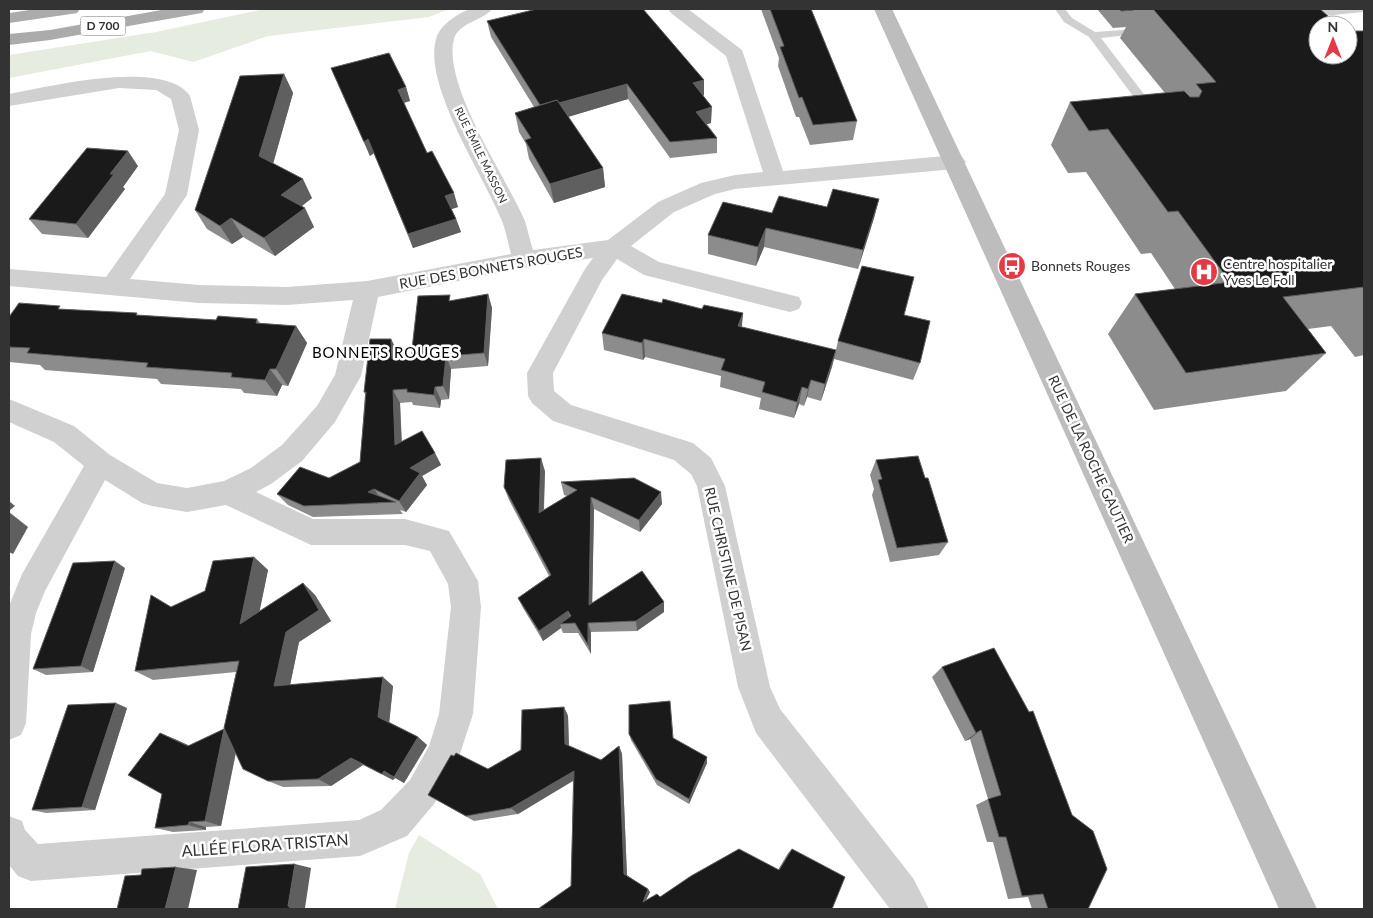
<svg xmlns="http://www.w3.org/2000/svg" width="1373" height="918" viewBox="0 0 1373 918" font-family="Lato,sans-serif">
<rect width="100%" height="100%" fill="#fff"/>
<g fill="#e6ecdf">
<polygon points="264,9 449,9 429,17 268,36 193,62 151,51 9,78 9,55 156,32"/>
<polygon points="419,835 480,874 498,909 395,909 409,853"/>
</g>
<g fill="none" stroke-linecap="round" stroke-linejoin="round">
<g fill="#d0d0d0" fill-rule="evenodd">
<polygon points="1055,9 1065,9 1072,18 1095,32 1149,28 1150,30 1145,33 1101,38 1156,110 1158,113 1156,116 1148,116 1089,37 1064,22"/>
<polygon points="1333,9 1364,9 1364,12 1302,18 1297,15 1302,12"/>
</g>
<path fill="#d0d0d0" fill-rule="evenodd" d="M469,9H492C483,21 459,22 454,39C442,85 506,177 525,221C528,231 530,241 533,250L608,240L658,202L701,183L735,175L763,172L726,56L671,13L668,9H688L742,50L783,171L955,155L962,157L966,162L962,167L955,169L735,189L715,194L674,212L631,246L659,262L799,297L802,303L799,309L790,312L652,277L644,275L617,259L602,280L553,373L554,391L571,405L693,443L711,458L725,486L770,687L780,709L913,878L929,909H890L756,733L738,687L697,486L691,474L674,460L553,421L532,403L528,396L527,373L585,269L593,258L524,268L378,297L361,376L335,422L302,461L271,484L256,492L313,519H405L449,531L478,581L481,607L473,714L456,766L434,804L407,836L360,856L31,881L18,876L9,865V816L22,821L25,830L38,844L359,820L381,810L410,780L429,746L439,714L451,607L448,584L430,551L405,545H311L226,505L187,512L152,506L142,503L105,480L45,591L36,613L31,634L26,723L21,735L9,740V606L22,574L84,466L54,442L9,422V399L74,426L110,455L157,483L187,488L224,481L251,468L282,445L317,406L335,375L353,300L287,305L199,303L9,286V269L106,277L165,194L179,130L171,99L156,90L119,88L9,106V94C48,87 164,58 190,96L199,130L187,195L130,279L199,285L287,287L367,281L511,254C508,243 506,231 502,221C484,176 423,86 436,39C440,25 456,15 469,9Z"/>
<polygon fill="#bdbdbd" fill-rule="evenodd" points="874,9 892,9 1317,909 1279,909"/>
<g fill="#ababab" fill-rule="evenodd">
<polygon points="36,9 80,9 77,13 71,14 9,23 9,13"/>
<polygon points="167,9 205,9 202,13 196,14 50,40 9,45 9,34 50,30"/>
</g>
</g>
<g fill="#8c8c8c">
<polygon points="761,9 811,9 857,121 853,140 810,145 799,117 796,117 778,66 779,58"/>
<polygon points="1097,9 1320,9 1318,55 1364,31 1364,355 1355,357 1331,326 1308,329 1326,353 1286,391 1154,410 1108,334 1135,294 1175,289 1151,253 1141,254 1086,172 1068,173 1051,145 1070,102 1165,93 1120,38 1126,27 1113,28"/>
<polygon points="487,21 704,80 704,95 703,96 711,123 707,124 717,138 717,153 670,158 628,99 568,117 603,168 605,187 554,203 529,159 526,144 519,132 515,113 534,107 491,37"/>
<polygon points="331,68 406,87 410,101 404,103 427,153 458,207 451,209 456,219 461,232 413,248 374,153 370,156"/>
<polygon points="284,74 293,93 273,163 312,198 301,206 314,227 275,256 243,237 232,244 207,229 195,210"/>
<polygon points="138,166 123,187 125,189 88,238 42,234 29,219"/>
<polygon points="879,199 874,218 858,269 764,247 756,266 708,254 708,235 772,213 827,207"/>
<polygon points="488,294 492,308 488,366 451,369 449,399 441,400 440,408 413,405 412,402 400,403 402,442 435,453 441,465 422,476 427,485 406,512 400,510 403,514 313,517 288,505 277,494 329,478 360,462 365,394 364,392 391,339 398,353 398,359 411,358 452,301"/>
<polygon points="662,303 702,309 743,313 742,327 836,350 838,341 904,315 920,363 913,380 834,359 821,401 807,397 804,406 799,404 794,418 759,409 761,398 720,387 721,376 645,357 643,360 604,350 602,333"/>
<polygon points="63,309 138,315 216,320 257,319 260,323 296,326 307,343 288,386 282,385 277,396 244,393 241,389 161,384 157,379 45,370 40,365 9,362 9,317"/>
<polygon points="876,460 925,478 948,542 939,555 890,562 872,495 874,489 870,475"/>
<polygon points="545,471 544,510 567,496 564,495 561,482 662,504 640,532 594,509 592,603 664,612 637,631 591,632 591,654 578,633 563,633 561,628 543,641 523,608 518,598 549,576 509,500 504,487"/>
<polygon points="254,557 268,570 259,611 303,583 315,595 331,621 299,642 290,685 393,686 389,722 418,737 427,745 404,783 395,778 393,780 363,765 331,786 283,787 268,781 236,753 221,826 206,827 206,830 173,832 155,828 162,794 160,733 190,746 224,729 236,672 153,680 135,671 171,607 205,591"/>
<polygon points="125,568 93,672 46,675 33,669"/>
<polygon points="994,648 1088,909 1032,909 1028,897 1008,899 993,842 987,842 976,805 988,799 970,739 965,741 932,677 942,667"/>
<polygon points="564,707 568,716 569,746 601,760 619,746 622,754 627,875 650,892 646,900 778,870 788,853 792,849 832,909 538,909 571,886 573,780 518,814 474,821 428,795 488,769 521,750"/>
<polygon points="127,708 95,810 46,813 32,810"/>
<polygon points="629,734 673,738 707,757 707,763 689,804 657,785 631,740"/>
</g>
<g fill="#5f5f5f">
<polygon points="284,74 293,93 270,175 259,156"/>
<polygon points="704,80 704,95 693,99 693,83"/>
<polygon points="627,84 628,99 544,124 542,108"/>
<polygon points="406,87 410,101 402,103 398,90"/>
<polygon points="712,107 711,123 696,127 696,112"/>
<polygon points="368,139 374,153 370,156 364,142"/>
<polygon points="128,151 138,166 123,187 125,189 88,238 76,224 110,174"/>
<polygon points="603,168 605,187 554,203 550,184"/>
<polygon points="303,179 312,198 292,214 281,195"/>
<polygon points="454,193 458,207 449,210 445,196"/>
<polygon points="879,199 874,218 858,269 863,250"/>
<polygon points="305,208 314,227 275,256 264,238"/>
<polygon points="231,218 243,237 232,244 220,226"/>
<polygon points="456,219 461,232 413,248 408,234"/>
<polygon points="766,228 764,247 756,266 758,247"/>
<polygon points="488,294 492,308 488,366 484,353"/>
<polygon points="743,313 741,331 738,326"/>
<polygon points="296,326 307,343 288,386 276,369"/>
<polygon points="391,339 398,353 399,372 392,359"/>
<polygon points="644,339 645,357 643,360 642,343"/>
<polygon points="836,350 832,367 821,401 825,384"/>
<polygon points="446,356 451,369 449,399 443,386"/>
<polygon points="270,369 282,385 277,396 265,380"/>
<polygon points="811,380 807,397 804,406 808,389"/>
<polygon points="435,387 441,400 440,408 434,395"/>
<polygon points="802,387 799,404 794,418 797,402"/>
<polygon points="393,390 400,403 402,457 395,445"/>
<polygon points="435,453 441,465 422,476 427,485 406,512 399,501 410,468"/>
<polygon points="541,458 545,471 543,525 539,513"/>
<polygon points="374,489 382,500 376,504 368,492"/>
<polygon points="661,492 662,504 640,532 639,520"/>
<polygon points="591,497 594,509 592,615 589,605"/>
<polygon points="9,501 15,506 9,511"/>
<polygon points="9,512 28,527 13,554 9,552"/>
<polygon points="254,557 268,570 255,634 240,624"/>
<polygon points="115,561 125,568 93,672 81,666"/>
<polygon points="303,583 315,595 331,621 299,642 288,695 274,686 286,632"/>
<polygon points="664,602 664,612 637,631 636,621"/>
<polygon points="568,611 571,621 560,624 561,628 543,641 539,631"/>
<polygon points="588,623 591,632 591,654 588,645"/>
<polygon points="383,677 393,686 389,725 378,717"/>
<polygon points="116,703 127,708 95,810 82,807"/>
<polygon points="564,707 568,716 569,752 565,744"/>
<polygon points="224,729 239,736 221,826 205,821"/>
<polygon points="981,730 970,739 965,741 976,733"/>
<polygon points="160,733 177,740 205,753 188,746"/>
<polygon points="418,737 427,745 404,783 394,777"/>
<polygon points="619,746 622,754 627,877 624,874"/>
<polygon points="707,757 707,763 689,804 689,799"/>
<polygon points="351,758 363,765 331,786 318,779"/>
<polygon points="384,771 395,778 393,780 382,774"/>
<polygon points="574,771 578,778 518,814 511,808"/>
<polygon points="189,822 206,827 206,830 188,825"/>
<polygon points="295,864 311,868 305,908 306,909 292,909 288,906"/>
<polygon points="176,867 197,870 188,909 165,909"/>
<polygon points="648,889 650,892 644,904 643,902"/>
</g>
<g fill="#1a1a1a" stroke="#5f5f5f">
<polygon points="537,9 643,9 704,80 693,83 712,107 696,112 717,138 670,142 627,84 559,103 557,100 540,105 487,21"/>
<polygon points="770,9 811,9 857,121 813,125 802,97 799,98 780,47 784,46"/>
<polygon points="1119,9 1134,9 1134,10 1121,11"/>
<polygon points="1153,9 1320,9 1338,25 1318,25 1318,55 1348,55 1348,31 1364,31 1364,287 1283,297 1326,353 1186,373 1135,294 1230,282 1178,211 1168,212 1108,129 1089,131 1070,102 1184,91 1190,97 1199,97 1202,91 1196,84 1216,82"/>
<polygon points="389,53 406,87 398,90 427,153 432,151 454,193 445,196 456,219 408,234 368,139 364,142 331,68"/>
<polygon points="284,74 259,156 303,179 281,195 305,208 264,238 231,218 220,226 195,210 240,76"/>
<polygon points="557,100 603,168 550,184 525,140 531,138 515,113"/>
<polygon points="87,148 128,151 110,174 114,174 76,224 29,219"/>
<polygon points="833,189 879,199 863,250 766,228 758,247 708,235 723,202 772,213 779,196 827,207"/>
<polygon points="862,266 914,277 904,315 930,321 920,363 838,341"/>
<polygon points="488,294 484,353 446,356 443,386 435,387 434,395 407,392 407,389 393,390 395,445 422,431 435,453 410,468 420,473 399,501 374,489 368,492 396,502 304,506 277,494 300,467 329,478 360,462 366,392 364,392 370,339 391,339 392,359 411,358 418,296 450,295 449,301"/>
<polygon points="622,294 662,303 663,299 702,309 704,305 743,313 738,326 836,350 825,384 811,380 808,389 802,387 797,402 762,392 765,382 721,370 725,359 644,339 642,343 602,333"/>
<polygon points="19,303 60,306 58,309 137,313 136,315 216,320 218,316 257,319 256,323 296,326 276,369 270,369 265,380 231,377 232,373 146,367 148,363 27,353 30,348 9,347 9,317"/>
<polygon points="918,456 925,478 928,478 948,542 897,548 878,480 882,479 876,460"/>
<polygon points="541,458 539,513 577,490 561,482 634,478 661,492 639,520 591,497 589,605 642,571 664,602 636,621 588,623 588,645 575,623 560,624 571,616 568,611 539,631 518,598 551,575 504,487 506,460"/>
<polygon points="254,557 240,624 303,583 319,610 286,632 274,686 383,677 378,717 418,737 394,777 384,771 382,774 351,758 318,779 268,781 243,769 224,728 239,661 135,671 151,595 171,607 205,591 213,561"/>
<polygon points="115,561 81,666 33,669 73,563"/>
<polygon points="994,648 1029,712 1033,711 1072,815 1093,831 1107,869 1088,909 1048,909 1043,894 1022,896 1006,837 999,837 988,799 1001,795 981,730 976,733 942,667"/>
<polygon points="670,701 673,738 707,757 689,799 656,779 629,734 629,705"/>
<polygon points="116,703 82,807 32,810 68,705"/>
<polygon points="564,707 565,744 601,760 619,746 624,874 648,889 643,902 657,894 660,897 691,876 739,849 779,870 792,849 845,877 832,909 538,909 571,886 574,771 511,808 466,816 428,795 451,755 454,756 456,753 488,769 521,750 522,710"/>
<polygon points="224,729 205,821 189,822 188,825 155,828 162,794 128,775 160,733 188,746"/>
<polygon points="295,864 288,906 292,909 238,909 246,867"/>
<polygon points="176,867 165,909 117,909 125,876 141,875 142,869"/>
</g>
<defs>
<g id="bus-disc" transform="scale(1.4375)"><circle r="9.5" fill="#e63946" stroke="#fff"/><path d="M-5-6H5V4H4V6H2V4H-2V6H-4V4H-5ZM-3.5-4V0h7V-4ZM-3.5 1.2v1.5H-2V1.2ZM2 1.2v1.5H3.5V1.2Z" fill="#fff"/></g>
<g id="hospital-disc" transform="scale(1.4375)"><circle r="9.5" fill="#e63946" stroke="#fff"/><path d="M-5-5h3v3.5h4V-5h3V5h-3V1.5h-4V5h-3Z" fill="#fff"/></g>
</defs>
<g fill-rule="evenodd">
<use href="#bus-disc" x="1012" y="266"/>
<use href="#hospital-disc" x="1204" y="272"/>
</g>
<g text-anchor="middle" stroke-width="5" stroke-linejoin="round" paint-order="stroke">
<g font-size="11" fill="#333" stroke="#fff">
<text transform="translate(481 155) rotate(64)" y="4">RUE ÉMILE MASSON</text>
</g>
<rect fill="#fff" stroke="#707070" stroke-width="1" x="80.5" y="16.5" width="45" height="19" rx="4"/>
<g font-size="12" font-weight="bold" fill="#333">
<text x="103" y="30">D 700</text>
</g>
<g font-size="14" fill="#333" stroke="#fff" text-anchor="start">
<text x="1223" y="269">Centre hospitalier<tspan x="1223" dy="16">Yves Le Foll</tspan></text>
<text x="1031" y="271">Bonnets Rouges</text>
</g>
<g font-size="14" fill="#333" stroke="#fff">
<text transform="translate(491 268) rotate(-10)" y="5">RUE DES BONNETS ROUGES</text>
<text transform="translate(1091 459) rotate(65)" y="5">RUE DE LA ROCHE GAUTIER</text>
<text transform="translate(728 569) rotate(77)" y="5">RUE CHRISTINE DE PISAN</text>
</g>
<g font-size="15" letter-spacing="1" fill="#000" stroke="#fff">
<text x="386" y="358">BONNETS ROUGES</text>
</g>
<g font-size="16" fill="#333" stroke="#fff">
<text transform="translate(265 845) rotate(-4)" y="6">ALLÉE FLORA TRISTAN</text>
</g>
</g>
<rect width="1373" height="918" fill="none" stroke="#333333" stroke-width="20"/>
<g transform="translate(1333 40)"><circle r="24" fill="#ffffff" stroke="#adadad"/>
<path d="M0-4L9 19L0 12L-9 19Z" fill="#e63946"/>
<text y="-8" font-size="14" font-weight="bold" text-anchor="middle" fill="#333333">N</text>
</g>
</svg>
